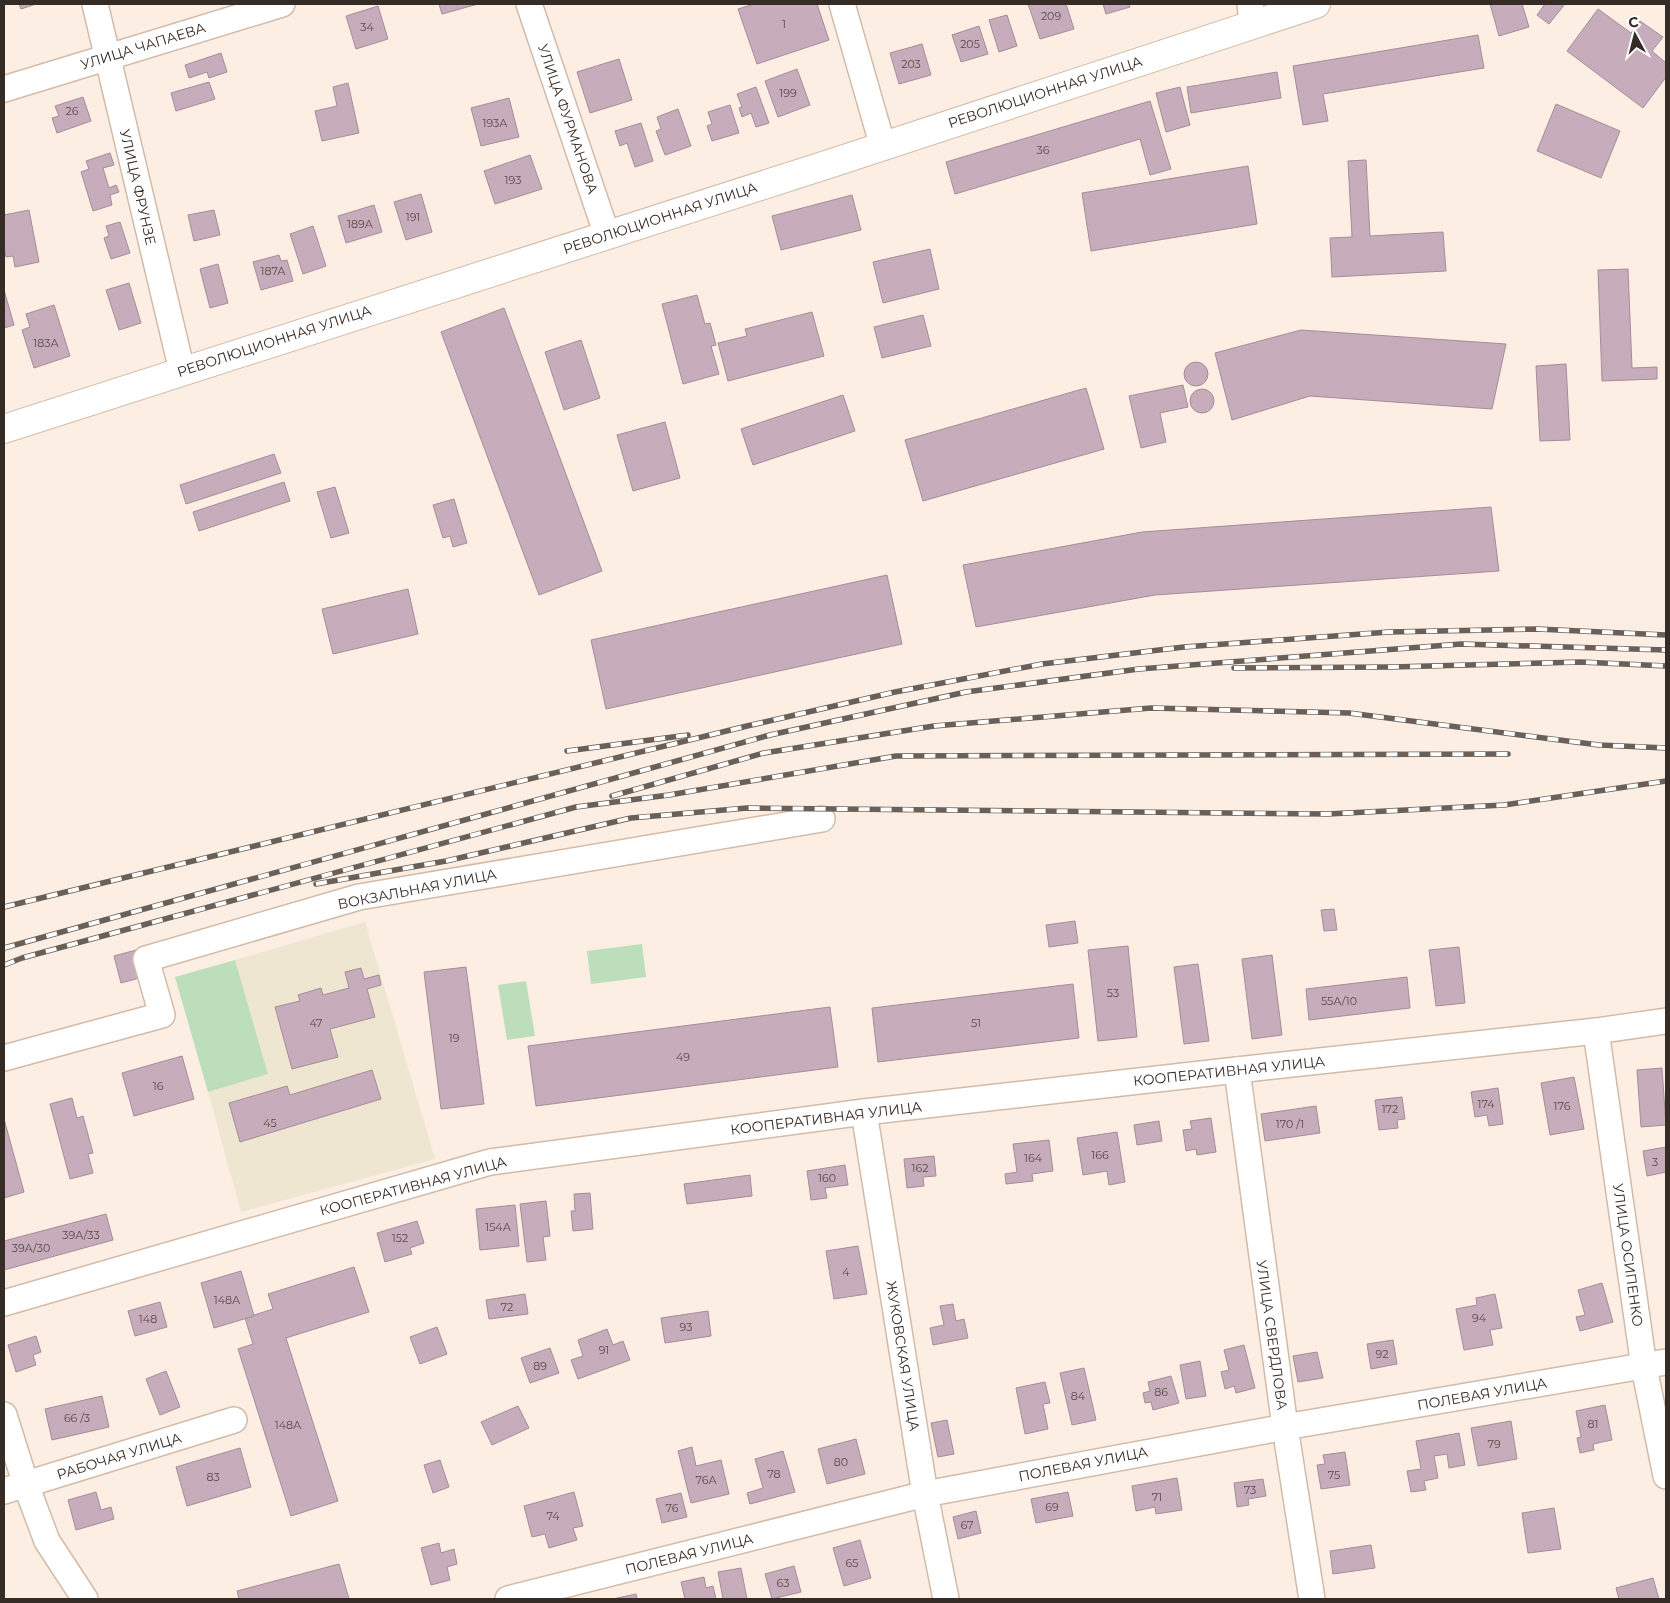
<svg xmlns="http://www.w3.org/2000/svg" width="1670" height="1603" viewBox="0 0 1670 1603" font-family="Montserrat,sans-serif">
<rect width="100%" height="100%" fill="#fceee2"/>
<polygon fill="#efe6d1" points="365,922 435,1159 241,1212 208,1092 268,1074 235,960"/>
<g fill="#bcdebb">
<polygon points="642,944 646,977 591,984 587,951"/>
<polygon points="235,960 268,1074 208,1092 175,977"/>
<polygon points="526,981 535,1036 507,1040 498,985"/>
</g>
<g fill="#c7acbb" stroke="#a68c9b">
<polygon points="19,4 36,4 21,9"/>
<polygon points="439,4 478,4 442,14"/>
<polygon points="754,4 817,4 829,40 757,64 738,9"/>
<polygon points="1028,4 1066,4 1074,29 1040,39"/>
<polygon points="1103,4 1129,4 1130,7 1106,14"/>
<polygon points="1490,4 1522,4 1529,27 1499,36"/>
<polygon points="1545,4 1565,4 1549,24 1537,15"/>
<polygon points="378,6 388,39 356,49 346,16"/>
<polygon points="1598,9 1631,33 1640,21 1663,37 1652,51 1666,63 1666,77 1643,108 1567,51"/>
<polygon points="1007,15 1017,46 999,52 989,20"/>
<polygon points="979,26 988,54 961,62 952,35"/>
<polygon points="1478,35 1484,68 1323,94 1328,121 1303,125 1293,66"/>
<polygon points="922,44 931,75 899,84 890,53"/>
<polygon points="221,53 227,72 209,78 207,72 189,78 185,65"/>
<polygon points="619,59 632,100 590,113 577,72"/>
<polygon points="797,69 810,105 778,117 765,81"/>
<polygon points="1277,72 1281,98 1191,113 1187,87"/>
<polygon points="209,82 215,99 176,111 171,93"/>
<polygon points="348,83 359,133 322,141 315,111 337,106 333,87"/>
<polygon points="756,87 769,123 756,127 751,113 742,117 739,108 742,107 737,94"/>
<polygon points="1180,87 1190,125 1166,132 1156,93"/>
<polygon points="83,97 91,121 57,133 52,118 59,116 55,106"/>
<polygon points="509,98 519,137 481,146 471,108"/>
<polygon points="1150,101 1171,169 1150,175 1140,139 955,194 946,162"/>
<polygon points="1556,104 1620,131 1601,178 1537,151"/>
<polygon points="730,105 739,133 712,141 707,126 712,124 708,112"/>
<polygon points="678,109 691,146 665,155 656,131 661,129 657,117"/>
<polygon points="641,123 653,161 635,167 627,143 620,146 615,131"/>
<polygon points="110,153 114,165 103,168 109,188 116,185 119,192 110,195 112,205 93,211 81,172 89,169 86,161"/>
<polygon points="530,155 542,189 495,204 484,171"/>
<polygon points="1366,160 1370,236 1443,232 1446,271 1332,277 1330,238 1352,237 1348,161"/>
<polygon points="1248,166 1257,224 1091,251 1082,193"/>
<polygon points="421,194 432,232 406,240 394,202"/>
<polygon points="852,195 861,230 781,250 772,216"/>
<polygon points="374,205 382,232 346,243 338,216"/>
<polygon points="29,210 39,262 15,267 13,256 6,257 4,248 4,215"/>
<polygon points="214,210 220,235 194,241 188,215"/>
<polygon points="120,222 130,253 111,259 104,238 109,236 106,226"/>
<polygon points="313,226 326,266 303,274 290,234"/>
<polygon points="930,249 939,289 883,303 873,262"/>
<polygon points="279,255 281,261 287,260 293,281 261,290 253,262"/>
<polygon points="218,264 228,303 210,308 200,269"/>
<polygon points="1628,269 1632,368 1657,367 1657,379 1602,381 1598,270"/>
<polygon points="129,283 141,323 119,330 106,290"/>
<polygon points="4,290 14,325 4,328"/>
<polygon points="697,295 705,324 710,323 716,345 711,346 719,374 683,384 662,304"/>
<polygon points="54,305 70,356 34,368 22,330 30,327 26,314"/>
<polygon points="504,308 602,571 539,595 441,332"/>
<polygon points="812,312 824,356 728,381 718,343 747,336 745,329"/>
<polygon points="923,315 931,346 882,358 874,327"/>
<polygon points="1301,330 1506,344 1492,409 1310,396 1232,420 1215,353"/>
<polygon points="581,340 600,398 564,410 545,352"/>
<circle cx="1196" cy="374" r="12"/>
<polygon points="1566,364 1570,440 1540,441 1536,366"/>
<polygon points="1183,385 1188,407 1160,413 1166,442 1141,448 1129,396"/>
<polygon points="1086,388 1104,449 923,501 905,440"/>
<circle cx="1202" cy="401" r="12"/>
<polygon points="843,395 855,431 753,465 741,429"/>
<polygon points="665,422 680,478 633,491 617,435"/>
<polygon points="274,454 281,473 186,504 180,485"/>
<polygon points="284,482 290,501 199,531 193,512"/>
<polygon points="335,487 349,533 331,538 317,492"/>
<polygon points="454,499 467,543 453,547 450,536 443,538 433,505"/>
<polygon points="1491,507 1499,571 1155,595 976,627 963,565 1142,532"/>
<polygon points="887,575 902,644 606,709 591,640"/>
<polygon points="408,589 418,634 333,654 322,609"/>
<polygon points="1334,909 1337,930 1324,931 1321,910"/>
<polygon points="1075,921 1078,943 1049,947 1046,925"/>
<polygon points="1128,946 1137,1037 1098,1041 1088,950"/>
<polygon points="1459,947 1465,1003 1436,1006 1429,950"/>
<polygon points="136,950 143,977 121,983 114,956"/>
<polygon points="1272,955 1282,1035 1252,1039 1242,959"/>
<polygon points="1198,964 1209,1041 1184,1044 1174,967"/>
<polygon points="466,967 484,1104 441,1109 424,972"/>
<polygon points="361,968 364,979 379,975 381,985 367,989 375,1017 330,1029 338,1057 292,1069 275,1007 300,1001 298,995 321,988 323,995 349,988 345,972"/>
<polygon points="1407,977 1410,1008 1309,1020 1306,989"/>
<polygon points="1073,984 1079,1038 878,1062 872,1008"/>
<polygon points="830,1007 838,1067 536,1106 528,1046"/>
<polygon points="182,1056 194,1099 134,1116 122,1073"/>
<polygon points="1662,1068 1666,1125 1641,1127 1637,1070"/>
<polygon points="372,1070 381,1099 240,1142 229,1103 287,1086 290,1095"/>
<polygon points="1574,1077 1584,1129 1550,1135 1541,1083"/>
<polygon points="1498,1088 1503,1124 1489,1126 1487,1115 1475,1117 1471,1092"/>
<polygon points="1402,1097 1405,1119 1397,1120 1398,1128 1379,1130 1375,1100"/>
<polygon points="72,1098 77,1118 83,1116 93,1153 88,1154 93,1173 70,1179 50,1104"/>
<polygon points="1316,1106 1320,1133 1265,1141 1261,1114"/>
<polygon points="1211,1118 1216,1152 1197,1155 1196,1149 1186,1151 1183,1130 1192,1129 1190,1121"/>
<polygon points="4,1119 24,1192 4,1198"/>
<polygon points="1159,1121 1162,1141 1137,1145 1134,1125"/>
<polygon points="1117,1132 1125,1182 1109,1185 1107,1171 1083,1175 1077,1138"/>
<polygon points="1049,1140 1053,1171 1032,1174 1033,1181 1006,1184 1005,1174 1017,1172 1013,1144"/>
<polygon points="1666,1147 1666,1172 1647,1176 1643,1151"/>
<polygon points="934,1156 936,1176 923,1177 924,1186 907,1188 904,1159"/>
<polygon points="845,1165 848,1185 825,1188 827,1198 811,1200 807,1171"/>
<polygon points="750,1175 752,1196 687,1204 684,1184"/>
<polygon points="590,1193 593,1229 573,1231 571,1211 575,1211 574,1194"/>
<polygon points="546,1201 550,1236 543,1237 546,1260 527,1262 520,1204"/>
<polygon points="515,1205 519,1246 480,1250 476,1209"/>
<polygon points="106,1214 113,1240 4,1270 4,1241"/>
<polygon points="417,1221 424,1243 410,1248 412,1254 385,1262 377,1233"/>
<polygon points="858,1246 867,1294 834,1299 826,1251"/>
<polygon points="354,1267 369,1312 286,1338 338,1501 291,1516 238,1349 253,1344 245,1318 273,1309 268,1294"/>
<polygon points="241,1271 254,1316 214,1328 201,1283"/>
<polygon points="1602,1283 1613,1322 1580,1331 1576,1317 1585,1315 1578,1290"/>
<polygon points="525,1294 528,1314 489,1319 486,1300"/>
<polygon points="1495,1294 1502,1328 1490,1330 1493,1345 1464,1350 1456,1309 1477,1305 1476,1298"/>
<polygon points="160,1302 167,1327 135,1336 128,1311"/>
<polygon points="953,1304 956,1321 964,1319 968,1338 933,1345 930,1328 944,1325 940,1306"/>
<polygon points="708,1311 711,1336 665,1343 661,1318"/>
<polygon points="437,1327 447,1354 420,1364 410,1337"/>
<polygon points="607,1329 613,1345 623,1341 630,1360 578,1379 571,1360 583,1356 578,1340"/>
<polygon points="36,1336 41,1352 33,1355 36,1365 16,1372 8,1345"/>
<polygon points="1393,1340 1397,1364 1371,1369 1367,1344"/>
<polygon points="1244,1345 1255,1388 1236,1393 1234,1386 1225,1389 1221,1372 1229,1370 1224,1350"/>
<polygon points="550,1348 559,1373 530,1383 521,1358"/>
<polygon points="1317,1352 1323,1378 1298,1382 1293,1356"/>
<polygon points="1200,1361 1206,1396 1186,1399 1180,1365"/>
<polygon points="1084,1368 1096,1420 1072,1425 1060,1373"/>
<polygon points="166,1371 180,1407 160,1415 146,1379"/>
<polygon points="1171,1376 1179,1403 1153,1410 1151,1402 1145,1403 1143,1393 1150,1391 1148,1382"/>
<polygon points="1045,1382 1050,1403 1043,1404 1048,1429 1025,1434 1016,1388"/>
<polygon points="102,1396 109,1427 52,1440 45,1409"/>
<polygon points="1605,1405 1612,1440 1593,1444 1594,1450 1580,1453 1577,1438 1581,1437 1576,1411"/>
<polygon points="518,1406 529,1428 492,1445 481,1422"/>
<polygon points="947,1420 954,1454 938,1457 931,1423"/>
<polygon points="1511,1421 1517,1459 1478,1466 1471,1428"/>
<polygon points="1459,1433 1465,1465 1449,1468 1447,1454 1434,1456 1438,1478 1424,1481 1426,1490 1411,1492 1407,1471 1421,1469 1416,1441"/>
<polygon points="856,1439 865,1474 827,1484 818,1449"/>
<polygon points="692,1447 696,1466 721,1460 729,1494 691,1503 678,1451"/>
<polygon points="240,1448 251,1487 187,1506 176,1467"/>
<polygon points="783,1451 795,1492 750,1504 747,1493 763,1488 755,1459"/>
<polygon points="1345,1452 1350,1485 1321,1489 1317,1465 1325,1464 1323,1455"/>
<polygon points="440,1460 449,1487 433,1493 424,1465"/>
<polygon points="1177,1478 1182,1510 1156,1514 1155,1507 1136,1511 1132,1486"/>
<polygon points="1263,1479 1266,1496 1248,1499 1249,1505 1237,1507 1234,1483"/>
<polygon points="96,1492 101,1510 111,1507 114,1519 76,1530 68,1500"/>
<polygon points="574,1492 583,1526 573,1528 577,1540 549,1548 545,1534 532,1537 524,1506"/>
<polygon points="1068,1492 1073,1516 1036,1523 1031,1499"/>
<polygon points="681,1493 687,1517 662,1523 656,1499"/>
<polygon points="1554,1508 1561,1549 1528,1553 1522,1513"/>
<polygon points="976,1511 981,1533 958,1539 953,1517"/>
<polygon points="860,1540 871,1578 844,1586 833,1548"/>
<polygon points="439,1543 441,1553 454,1549 457,1564 447,1567 450,1580 431,1585 421,1548"/>
<polygon points="1371,1545 1375,1568 1333,1574 1330,1551"/>
<polygon points="339,1564 349,1599 239,1599 237,1591"/>
<polygon points="794,1566 801,1592 772,1599 765,1574"/>
<polygon points="741,1568 747,1599 723,1599 718,1572"/>
<polygon points="704,1577 706,1588 713,1586 716,1599 685,1599 681,1582"/>
<polygon points="1653,1578 1659,1599 1619,1599 1616,1588"/>
<polygon points="636,1594 637,1599 613,1599"/>
</g>
<g fill="none" stroke-linecap="round" stroke-linejoin="round">
<g stroke="#d2bba8" stroke-width="28">
<g id="minor">
<polyline points="95,4 182,371"/>
<polyline points="529,4 607,235"/>
<polyline points="842,4 883,147"/>
<polyline points="1250,4 1252,23"/>
<polyline points="4,89 282,4"/>
<polyline points="1596,1031 1644,1367 1666,1476"/>
<polyline points="4,1058 162,1015 146,959 359,897 822,819"/>
<polyline points="1237,1070 1285,1427 1312,1599"/>
<polyline points="864,1112 925,1494 946,1599"/>
<polyline points="4,1303 490,1162 864,1112 1237,1070 1596,1031 1666,1021"/>
<polyline points="4,1415 26,1485 47,1541 85,1599"/>
<polyline points="4,1491 234,1420"/>
<polyline points="508,1599 925,1494 1285,1427 1666,1362"/>
</g>
</g>
<g stroke="#d2bba8" stroke-width="30">
<polyline id="major" points="4,429 832,163 1316,4"/>
</g>
<use href="#minor" stroke="#fff" stroke-width="25"/>
<use href="#major" stroke="#fff" stroke-width="28"/>
<g stroke="#6a6058" stroke-width="5.5">
<g id="rail">
<polyline points="1234,668 1391,667 1581,662 1666,666"/>
<polyline points="567,751 688,735"/>
<polyline points="612,796 764,753 934,726 1151,708 1349,713 1599,745 1666,748"/>
<polyline points="316,884 446,861 631,818 747,808 1328,814 1504,805 1666,781"/>
<polyline points="4,907 747,726 895,692 1042,664 1184,647 1389,632 1537,629 1666,635"/>
<polyline points="4,948 770,735 966,692 1139,669 1461,644 1666,650"/>
<polyline points="4,965 22,958 576,807 669,795 896,756 1508,754"/>
</g>
</g>
<use href="#rail" stroke="#fefefe" stroke-width="4" stroke-dasharray="11" stroke-linecap="butt"/>
</g>
<g text-anchor="middle" stroke-width="5" stroke-linejoin="round" paint-order="stroke">
<g font-size="11" fill="#5a4c4a">
<text x="1051" y="20">209</text>
<text x="784" y="28">1</text>
<text x="367" y="31">34</text>
<text x="970" y="48">205</text>
<text x="911" y="68">203</text>
<text x="788" y="97">199</text>
<text x="72" y="115">26</text>
<text x="495" y="127">193А</text>
<text x="1043" y="154">36</text>
<text x="513" y="184">193</text>
<text x="413" y="221">191</text>
<text x="360" y="228">189А</text>
<text x="273" y="275">187А</text>
<text x="46" y="347">183А</text>
<text x="1113" y="997">53</text>
<text x="1339" y="1005">55А/10</text>
<text x="316" y="1027">47</text>
<text x="976" y="1027">51</text>
<text x="454" y="1042">19</text>
<text x="683" y="1061">49</text>
<text x="158" y="1090">16</text>
<text x="1486" y="1108">174</text>
<text x="1562" y="1110">176</text>
<text x="1390" y="1113">172</text>
<text x="270" y="1127">45</text>
<text x="1290" y="1128">170 /1</text>
<text x="1100" y="1159">166</text>
<text x="1033" y="1162">164</text>
<text x="1655" y="1166">3</text>
<text x="920" y="1172">162</text>
<text x="827" y="1182">160</text>
<text x="498" y="1231">154А</text>
<text x="81" y="1239">39А/33</text>
<text x="400" y="1242">152</text>
<text x="31" y="1252">39А/30</text>
<text x="846" y="1276">4</text>
<text x="227" y="1304">148А</text>
<text x="507" y="1311">72</text>
<text x="1479" y="1322">94</text>
<text x="148" y="1323">148</text>
<text x="686" y="1331">93</text>
<text x="604" y="1354">91</text>
<text x="1382" y="1358">92</text>
<text x="540" y="1370">89</text>
<text x="1161" y="1396">86</text>
<text x="1078" y="1400">84</text>
<text x="77" y="1422">66 /3</text>
<text x="1593" y="1428">81</text>
<text x="288" y="1429">148А</text>
<text x="1494" y="1448">79</text>
<text x="841" y="1466">80</text>
<text x="774" y="1478">78</text>
<text x="1334" y="1479">75</text>
<text x="213" y="1481">83</text>
<text x="706" y="1484">76А</text>
<text x="1250" y="1494">73</text>
<text x="1157" y="1501">71</text>
<text x="1052" y="1511">69</text>
<text x="672" y="1512">76</text>
<text x="553" y="1520">74</text>
<text x="967" y="1529">67</text>
<text x="852" y="1567">65</text>
<text x="783" y="1587">63</text>
</g>
<g font-size="14" fill="#352c25" stroke="#fefefe">
<text transform="translate(143 46) rotate(-17)" y="5">УЛИЦА ЧАПАЕВА</text>
<text transform="translate(1045 92) rotate(-18)" y="5">РЕВОЛЮЦИОННАЯ УЛИЦА</text>
<text transform="translate(568 119) rotate(71)" y="5">УЛИЦА ФУРМАНОВА</text>
<text transform="translate(138 187) rotate(77)" y="5">УЛИЦА ФРУНЗЕ</text>
<text transform="translate(660 218) rotate(-18)" y="5">РЕВОЛЮЦИОННАЯ УЛИЦА</text>
<text transform="translate(274 341) rotate(-18)" y="5">РЕВОЛЮЦИОННАЯ УЛИЦА</text>
<text transform="translate(417 889) rotate(-11)" y="5">ВОКЗАЛЬНАЯ УЛИЦА</text>
<text transform="translate(1229 1071) rotate(-6)" y="5">КООПЕРАТИВНАЯ УЛИЦА</text>
<text transform="translate(826 1118) rotate(-7)" y="5">КООПЕРАТИВНАЯ УЛИЦА</text>
<text transform="translate(413 1186) rotate(-15)" y="5">КООПЕРАТИВНАЯ УЛИЦА</text>
<text transform="translate(1628 1255) rotate(82)" y="5">УЛИЦА ОСИПЕНКО</text>
<text transform="translate(1272 1335) rotate(82)" y="5">УЛИЦА СВЕРДЛОВА</text>
<text transform="translate(903 1356) rotate(81)" y="5">ЖУКОВСКАЯ УЛИЦА</text>
<text transform="translate(1482 1394) rotate(-10)" y="5">ПОЛЕВАЯ УЛИЦА</text>
<text transform="translate(119 1456) rotate(-17)" y="5">РАБОЧАЯ УЛИЦА</text>
<text transform="translate(1083 1464) rotate(-11)" y="5">ПОЛЕВАЯ УЛИЦА</text>
<text transform="translate(689 1554) rotate(-14)" y="5">ПОЛЕВАЯ УЛИЦА</text>
</g>
</g>
<rect width="1670" height="1603" fill="none" stroke="#352c25" stroke-width="10"/>
<g transform="translate(1635 35) rotate(353)" stroke="#fefefe" stroke-width="4" paint-order="stroke">
<path d="M0-4L9 19L0 12L-9 19Z" fill="#352c25"/>
<text y="-8" font-size="14" font-weight="bold" text-anchor="middle" fill="#352c25">С</text>
</g>
</svg>
